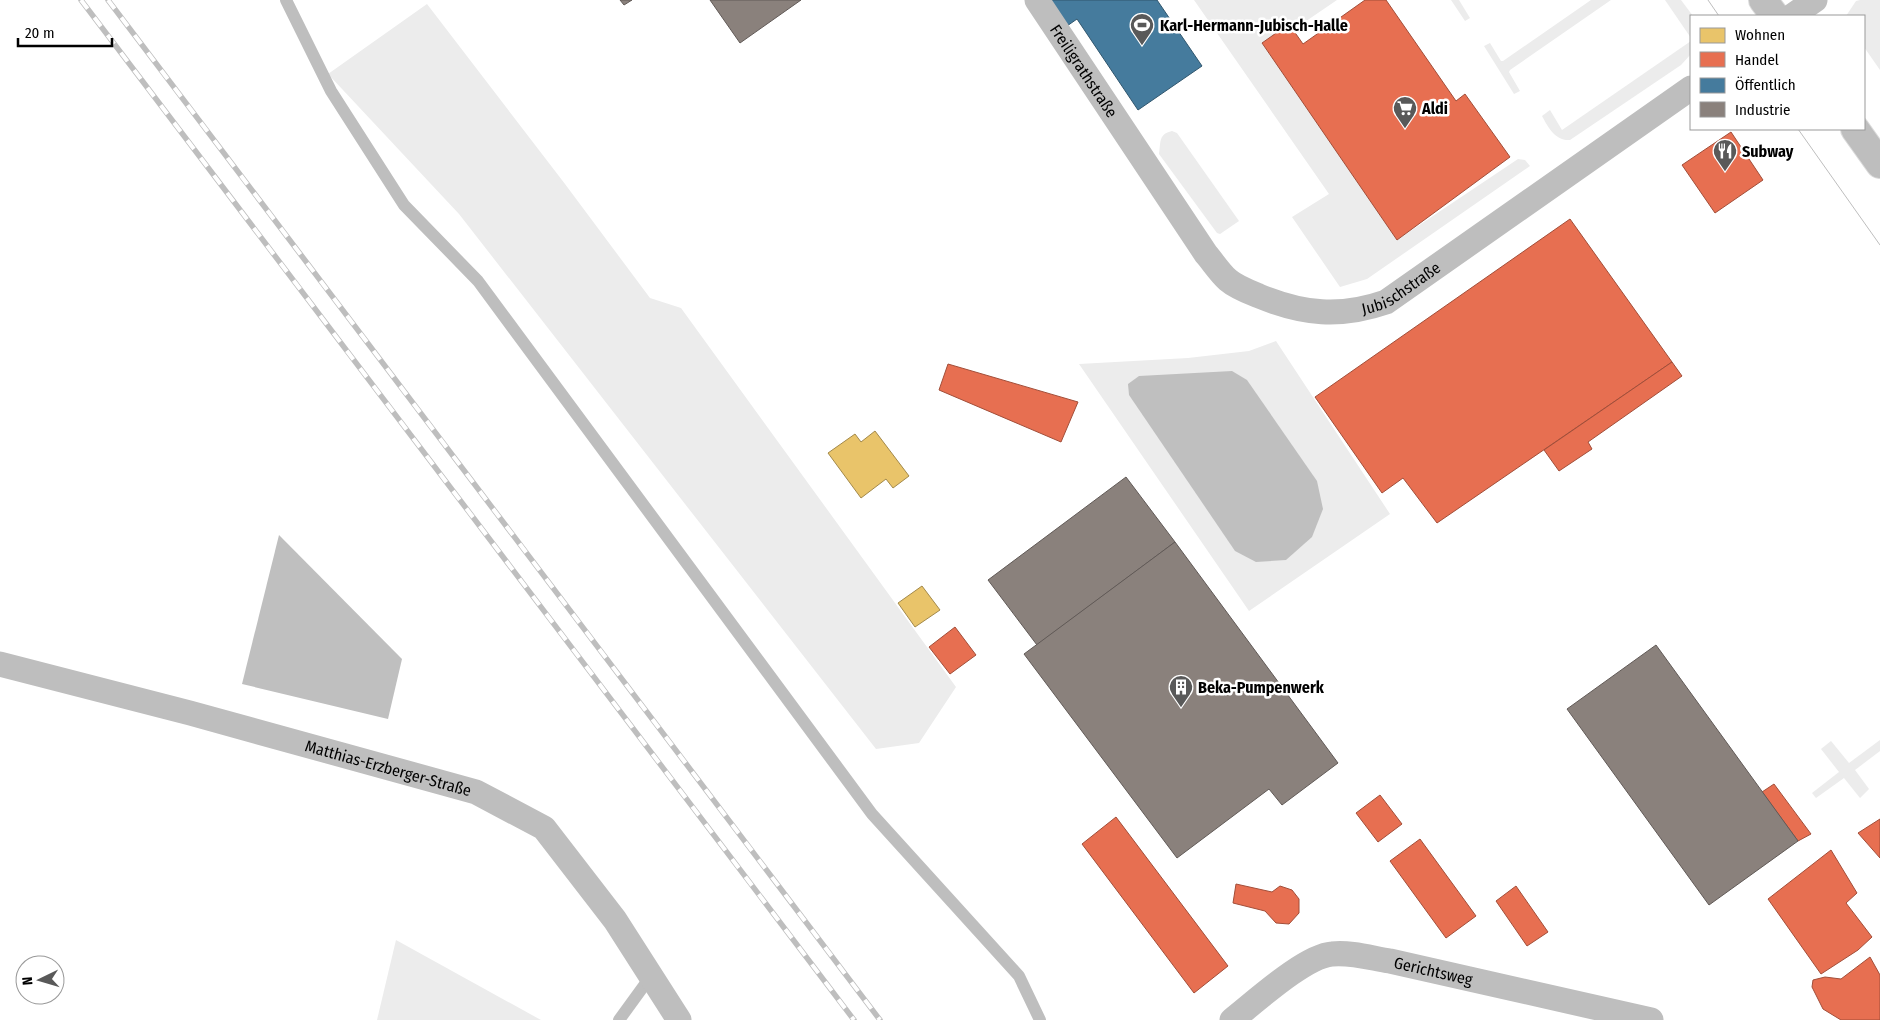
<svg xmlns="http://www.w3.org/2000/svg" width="1880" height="1020" viewBox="0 0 1880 1020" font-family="'Fira Sans Condensed',sans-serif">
<rect width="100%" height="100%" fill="#fff"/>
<g fill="#ececec">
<polygon points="1194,0 1337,0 1293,30 1289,25 1262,44 1397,240 1518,159 1525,160 1530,166 1367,279 1340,287 1292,217 1329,194"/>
<polygon points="1451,0 1459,0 1470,18 1465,21"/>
<polygon points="1591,0 1611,0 1510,70 1509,72 1520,91 1514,94 1484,46 1490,43 1501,61 1503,61"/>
<polygon points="1665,0 1681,0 1693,16 1691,16 1691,38"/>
<polygon points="1860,0 1880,0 1880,70 1864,47 1864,16 1846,16 1856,1"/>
<polygon points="427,4 565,184 650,298 681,308 956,687 919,743 876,749 459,214 328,74"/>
<path d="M1691,41V54L1681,65L1570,140C1555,141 1548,127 1542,116L1550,110L1562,130Z"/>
<path d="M1172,131L1177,133L1239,221L1220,234L1217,233L1159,154C1161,143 1158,134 1172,131Z"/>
<polygon points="1276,341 1390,514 1249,611 1079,364 1188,358 1249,351"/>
<polygon points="1880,740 1880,751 1855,770 1869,789 1860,798 1844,778 1816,798 1812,793 1839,772 1821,749 1831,741 1849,763"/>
<polygon points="396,940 541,1020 377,1020"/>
</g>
<g fill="#bfbfbf">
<polygon points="1232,371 1247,380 1317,481 1323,509 1312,537 1286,560 1256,562 1235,551 1129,395 1128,384 1139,376"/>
<polygon points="279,535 402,659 388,719 242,684"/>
</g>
<g fill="#e9c46a" stroke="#a3894a">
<polygon points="875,431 909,476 893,488 886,479 861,498 828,453 855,434 861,442"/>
<polygon points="922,586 940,610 915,627 898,603"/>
</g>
<g fill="#e76f51" stroke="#a24e39">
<polygon points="1365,0 1386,0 1456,101 1465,94 1510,157 1397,240 1262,43 1289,24 1303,44"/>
<polygon points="1731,132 1763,180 1715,213 1682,165"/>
<polygon points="1570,219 1672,362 1437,523 1403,478 1382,493 1315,397"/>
<polygon points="1672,362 1682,376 1588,442 1592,449 1559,471 1544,450"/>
<polygon points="948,364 1078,402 1061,442 939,390"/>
<polygon points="955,627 976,655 950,674 929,647"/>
<polygon points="1774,784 1811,834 1798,841 1762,792"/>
<polygon points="1380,795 1402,824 1378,842 1356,813"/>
<polygon points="1116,817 1228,966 1194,993 1082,844"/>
<polygon points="1880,819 1880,858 1858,833"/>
<polygon points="1420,839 1476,916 1446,938 1390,861"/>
<polygon points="1831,850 1857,893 1846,903 1872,937 1858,950 1821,974 1768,899"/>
<polygon points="1236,884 1272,892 1280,886 1292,890 1299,899 1299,913 1289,924 1276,923 1265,911 1233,903"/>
<polygon points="1516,886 1548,932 1527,946 1496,901"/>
<polygon points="1870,957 1880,975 1880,1020 1841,1020 1823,1009 1812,987 1813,980 1825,977 1841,979"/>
</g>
<polygon fill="#457b9d" stroke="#30566e" points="1048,0 1157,0 1202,66 1138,110 1077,19 1067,26"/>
<g fill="#8a817c" stroke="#615a57">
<polygon points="620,0 632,0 624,5"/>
<polygon points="710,0 801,0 740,43"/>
<polygon points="1126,477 1175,542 1037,645 988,580"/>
<polygon points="1175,542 1338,763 1282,805 1269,789 1177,858 1024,654"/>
<polygon points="1656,645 1798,841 1709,905 1567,709"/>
</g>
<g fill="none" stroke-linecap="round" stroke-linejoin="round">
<g stroke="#dbdbdb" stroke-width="30">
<g id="primary">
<polyline points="1763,0 1775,16"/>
<polyline points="1855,129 1880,164"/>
</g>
</g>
<g stroke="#bebebe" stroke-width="12">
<polyline points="286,0 331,91 404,205 478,281 872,814 1019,976 1040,1020"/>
<polyline points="619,1020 651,976"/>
</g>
<g stroke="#bebebe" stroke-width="25">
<path id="s1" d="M1037,0L1206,254C1213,262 1220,273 1228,280C1236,287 1249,292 1259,296C1303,314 1340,318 1386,302L1691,88"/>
<polyline points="1792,16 1815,0"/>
<path id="s2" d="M0,664L190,713L476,792L544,828L615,920L679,1020"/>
<path id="s3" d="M1232,1020C1255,1002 1305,956 1332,954C1351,952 1371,958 1390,961L1651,1020"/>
</g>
<use href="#primary" stroke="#bebebe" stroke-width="28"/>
<g stroke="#bebebe" stroke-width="1">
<polyline points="1708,0 1719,16"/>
<polyline points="1798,129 1880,245"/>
</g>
<g stroke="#bebebe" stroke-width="5.5">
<g id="rail">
<polyline points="81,0 854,1020"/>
<polyline points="108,0 880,1020"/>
</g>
</g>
<use href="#rail" stroke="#fff" stroke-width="4" stroke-dasharray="11" stroke-linecap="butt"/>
</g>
<defs>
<g id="stadium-pin" transform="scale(1.25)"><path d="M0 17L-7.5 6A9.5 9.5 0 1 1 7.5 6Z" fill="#595959" stroke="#fff"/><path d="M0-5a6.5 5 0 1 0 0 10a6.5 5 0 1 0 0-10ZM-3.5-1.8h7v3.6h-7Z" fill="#fff"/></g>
<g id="supermarket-pin" transform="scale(1.25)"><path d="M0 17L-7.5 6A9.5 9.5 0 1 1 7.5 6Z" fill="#595959" stroke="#fff"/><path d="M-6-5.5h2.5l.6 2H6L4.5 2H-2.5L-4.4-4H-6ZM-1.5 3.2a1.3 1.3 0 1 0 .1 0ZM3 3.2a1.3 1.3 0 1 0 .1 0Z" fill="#fff"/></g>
<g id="restaurant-pin" transform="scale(1.25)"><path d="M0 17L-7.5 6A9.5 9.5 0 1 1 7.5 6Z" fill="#595959" stroke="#fff"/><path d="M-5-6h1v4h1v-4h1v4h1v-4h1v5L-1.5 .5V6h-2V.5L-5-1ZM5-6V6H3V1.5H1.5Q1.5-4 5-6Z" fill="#fff"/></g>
<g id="building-pin" transform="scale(1.25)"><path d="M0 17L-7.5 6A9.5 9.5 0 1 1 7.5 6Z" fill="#595959" stroke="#fff"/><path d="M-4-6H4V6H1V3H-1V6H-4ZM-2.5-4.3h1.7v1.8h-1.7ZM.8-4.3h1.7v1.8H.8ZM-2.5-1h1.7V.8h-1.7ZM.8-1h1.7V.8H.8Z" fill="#fff"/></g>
</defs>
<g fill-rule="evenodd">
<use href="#stadium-pin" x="1142" y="25"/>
<use href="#supermarket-pin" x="1405" y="108"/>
<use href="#restaurant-pin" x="1725" y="151"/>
<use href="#building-pin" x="1181" y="687"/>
</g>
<g text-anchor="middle" stroke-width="5" stroke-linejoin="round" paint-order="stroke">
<g font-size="16" font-weight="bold" fill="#000" stroke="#fff" text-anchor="start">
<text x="1160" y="31">Karl-Hermann-Jubisch-Halle</text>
<text x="1422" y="114">Aldi</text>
<text x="1742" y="157">Subway</text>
<text x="1198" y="693">Beka-Pumpenwerk</text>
</g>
<g font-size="16" fill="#000" stroke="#fff">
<text dy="6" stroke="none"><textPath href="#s1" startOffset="85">Freiligrathstraße</textPath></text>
<text dy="6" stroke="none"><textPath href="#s1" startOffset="524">Jubischstraße</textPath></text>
<text dy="6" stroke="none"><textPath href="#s2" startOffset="402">Matthias-Erzberger-Straße</textPath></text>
<text dy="6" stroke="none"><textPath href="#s3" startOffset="224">Gerichtsweg</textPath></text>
</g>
</g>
<rect x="1690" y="15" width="175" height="115" fill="#ffffff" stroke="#999999"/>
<rect x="1700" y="28" width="25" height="15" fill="#e9c46a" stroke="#999999"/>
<text x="1735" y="40" font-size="15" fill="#000000">Wohnen</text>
<rect x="1700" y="52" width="25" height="15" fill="#e76f51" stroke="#999999"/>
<text x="1735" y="65" font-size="15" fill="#000000">Handel</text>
<rect x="1700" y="78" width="25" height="15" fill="#457b9d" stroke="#999999"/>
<text x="1735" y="90" font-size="15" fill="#000000">Öffentlich</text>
<rect x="1700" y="102" width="25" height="15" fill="#8a817c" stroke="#999999"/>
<text x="1735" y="115" font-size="15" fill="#000000">Industrie</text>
<g transform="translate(40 980) rotate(265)"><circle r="24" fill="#ffffff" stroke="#999999"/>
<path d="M0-4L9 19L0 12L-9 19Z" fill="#595959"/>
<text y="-8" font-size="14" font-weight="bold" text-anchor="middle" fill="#000000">N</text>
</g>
<path d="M18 38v8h94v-8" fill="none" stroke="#000000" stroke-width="2.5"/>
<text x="25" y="38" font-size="15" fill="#000000" stroke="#ffffff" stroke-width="4" paint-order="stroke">20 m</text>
</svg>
